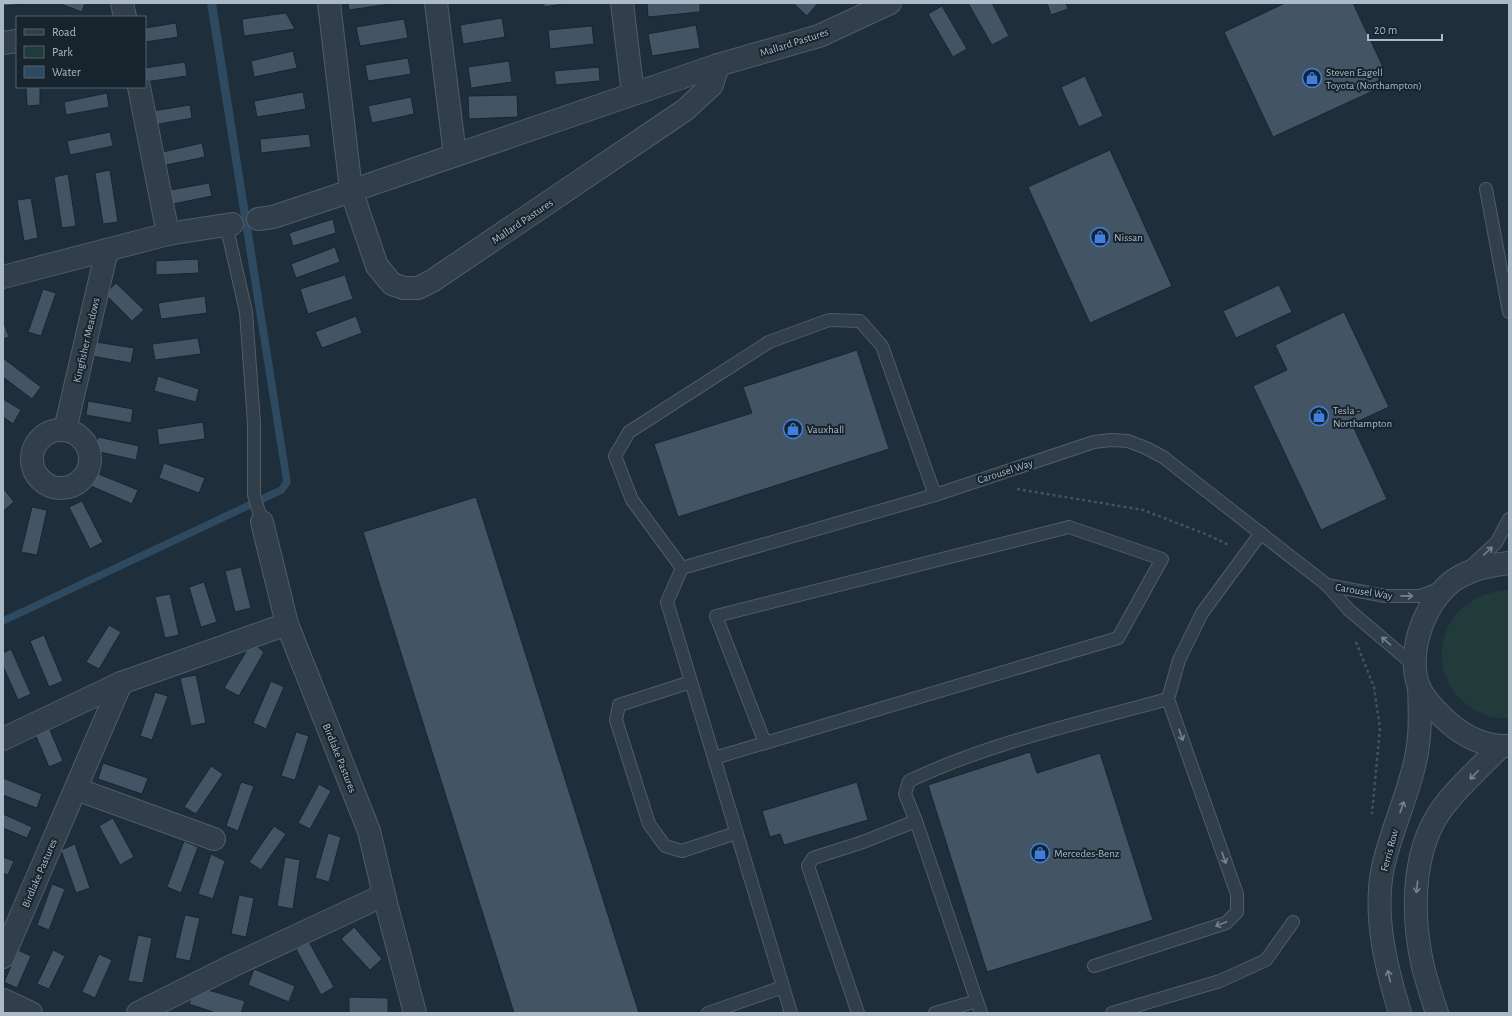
<svg xmlns="http://www.w3.org/2000/svg" width="1512" height="1016" viewBox="0 0 1512 1016" font-family="'Alegreya Sans',sans-serif">
<rect width="100%" height="100%" fill="#1e2e3a"/>
<path fill="#203b3a" d="M1509,590V719C1502,718 1494,718 1488,716C1417,691 1431,593 1509,590Z"/>
<polygon fill="#2e4a61" points="207,3 216,3 291,483 284,493 3,625 3,617 279,487 283,481"/>
<g fill="#435564" stroke="#192631">
<polygon points="3,3 24,3 25,4 3,6"/>
<polygon points="58,3 85,3 82,12"/>
<polygon points="348,3 397,3 349,10"/>
<polygon points="544,3 571,3 544,7"/>
<polygon points="647,3 700,3 700,12 648,17"/>
<polygon points="793,3 818,3 807,16"/>
<polygon points="968,3 992,3 1009,36 992,45"/>
<polygon points="1047,3 1066,3 1068,9 1051,15"/>
<polygon points="1285,3 1353,3 1383,67 1375,90 1273,137 1224,32"/>
<polygon points="942,6 967,49 953,57 928,14"/>
<polygon points="286,13 295,29 244,36 242,19"/>
<polygon points="502,18 505,37 463,44 460,25"/>
<polygon points="404,19 408,38 360,46 356,27"/>
<polygon points="176,23 178,37 145,42 145,28"/>
<polygon points="696,25 700,48 652,56 648,34"/>
<polygon points="592,26 594,44 550,49 548,30"/>
<polygon points="293,51 297,68 254,77 251,61"/>
<polygon points="408,58 411,74 368,81 365,65"/>
<polygon points="509,61 512,82 471,88 468,67"/>
<polygon points="185,62 187,76 145,82 145,68"/>
<polygon points="599,67 600,81 556,85 554,71"/>
<polygon points="1085,76 1103,116 1079,127 1061,87"/>
<polygon points="26,87 40,87 40,105 27,106"/>
<polygon points="303,92 306,109 257,117 254,101"/>
<polygon points="107,93 109,107 66,115 64,102"/>
<polygon points="517,95 518,117 469,119 468,96"/>
<polygon points="411,97 414,114 372,123 368,106"/>
<polygon points="190,105 192,118 148,126 146,112"/>
<polygon points="110,132 113,146 70,155 67,141"/>
<polygon points="309,134 311,147 261,153 260,139"/>
<polygon points="202,143 205,157 161,166 158,153"/>
<polygon points="1110,150 1172,286 1090,323 1028,187"/>
<polygon points="110,170 118,222 103,224 95,173"/>
<polygon points="68,174 76,226 62,228 54,177"/>
<polygon points="209,183 212,196 168,205 165,191"/>
<polygon points="31,198 38,238 24,241 17,200"/>
<polygon points="333,219 336,233 293,246 289,233"/>
<polygon points="335,247 340,262 296,278 291,264"/>
<polygon points="198,259 199,273 156,275 156,261"/>
<polygon points="345,275 353,299 308,314 300,289"/>
<polygon points="116,283 144,310 132,321 105,294"/>
<polygon points="1279,285 1292,312 1236,338 1223,311"/>
<polygon points="43,289 56,293 41,336 28,332"/>
<polygon points="205,296 207,313 161,319 158,303"/>
<polygon points="1344,312 1389,407 1352,424 1387,499 1321,530 1253,386 1287,370 1275,345"/>
<polygon points="356,316 362,333 322,348 315,332"/>
<polygon points="3,320 9,337 3,339"/>
<polygon points="198,338 201,354 155,360 152,344"/>
<polygon points="89,341 134,348 131,363 86,355"/>
<polygon points="857,350 889,449 678,517 654,444 752,413 743,387"/>
<polygon points="3,358 41,387 32,399 3,377"/>
<polygon points="158,376 199,389 196,402 154,391"/>
<polygon points="3,399 21,410 13,424 3,417"/>
<polygon points="88,401 133,409 131,423 86,415"/>
<polygon points="203,422 205,439 159,445 157,429"/>
<polygon points="98,437 139,446 136,460 95,451"/>
<polygon points="164,463 205,478 199,493 159,478"/>
<polygon points="96,473 138,490 132,504 91,486"/>
<polygon points="4,489 14,502 3,511 3,490"/>
<polygon points="476,497 639,1013 514,1013 363,532"/>
<polygon points="82,501 103,542 90,549 69,507"/>
<polygon points="32,507 47,510 37,555 21,552"/>
<polygon points="241,567 251,608 235,612 225,571"/>
<polygon points="204,582 217,622 201,627 189,587"/>
<polygon points="170,594 179,635 165,638 155,597"/>
<polygon points="109,625 121,632 99,669 86,662"/>
<polygon points="44,635 63,681 49,687 30,641"/>
<polygon points="252,642 264,652 239,696 224,688"/>
<polygon points="11,649 31,694 18,700 3,666 3,653"/>
<polygon points="196,675 206,723 191,726 180,678"/>
<polygon points="271,681 284,687 266,729 253,723"/>
<polygon points="155,692 168,696 152,740 140,736"/>
<polygon points="47,723 63,761 49,767 33,729"/>
<polygon points="296,732 309,736 295,780 281,776"/>
<polygon points="1030,752 1037,773 1100,753 1153,920 987,972 928,785"/>
<polygon points="103,763 148,778 142,794 98,779"/>
<polygon points="211,766 223,774 196,814 184,807"/>
<polygon points="3,778 42,794 37,808 3,795"/>
<polygon points="241,782 254,786 238,831 226,826"/>
<polygon points="857,782 868,820 784,845 780,834 770,837 762,811"/>
<polygon points="319,784 331,791 310,829 298,823"/>
<polygon points="3,814 32,827 27,838 3,828"/>
<polygon points="113,818 134,857 120,865 99,826"/>
<polygon points="274,826 286,834 261,870 249,862"/>
<polygon points="328,833 341,837 329,882 315,878"/>
<polygon points="184,841 198,847 181,893 167,887"/>
<polygon points="75,844 90,888 76,893 61,850"/>
<polygon points="211,854 225,861 213,899 198,894"/>
<polygon points="3,857 14,861 8,875 3,873"/>
<polygon points="285,857 300,860 293,909 277,906"/>
<polygon points="52,884 65,889 49,930 37,925"/>
<polygon points="239,895 254,898 246,937 231,934"/>
<polygon points="185,915 200,918 190,961 175,958"/>
<polygon points="354,927 382,959 370,970 341,939"/>
<polygon points="138,935 152,938 143,983 128,981"/>
<polygon points="309,942 334,987 321,995 296,949"/>
<polygon points="18,950 31,956 17,988 4,982"/>
<polygon points="53,950 65,956 49,989 37,984"/>
<polygon points="99,954 112,960 95,998 82,992"/>
<polygon points="254,969 295,986 289,1002 248,985"/>
<polygon points="195,986 245,1001 241,1013 216,1013 189,1004"/>
<polygon points="349,997 388,998 388,1013 349,1013"/>
</g>
<g fill="none" stroke-linecap="round" stroke-linejoin="round">
<g stroke="#4f5d68" stroke-width="14">
<g id="service">
<polyline points="1486,189 1509,312"/>
<polyline points="226,224 246,312 254,423 254,495 262,522"/>
<polyline points="1470,567 1496,543 1509,519"/>
<polyline points="682,568 632,500 615,456 629,432 769,342 829,320 860,321 882,346 935,495"/>
<polyline points="1327,585 1385,596 1420,596 1441,588"/>
<polyline points="691,682 619,705 616,720 649,824 665,846 682,851 736,833"/>
<polyline points="714,758 765,743 1118,638 1162,559 1069,527 716,616 765,743"/>
<polyline points="1094,966 1226,923 1237,912 1237,894 1168,699 1179,660 1202,613 1261,533"/>
<polyline points="708,1013 783,987"/>
<polyline points="791,1013 667,602 682,568 935,495 1094,442 1111,440 1128,441 1146,448 1163,457 1327,585 1349,610 1415,666"/>
<polyline points="858,1013 808,866 813,858 863,842 916,821"/>
<polyline points="935,1013 977,1001"/>
<path d="M981,1013L916,821L905,794L909,781C991,742 1081,723 1168,699"/>
<polyline points="1112,1013 1220,981 1266,960 1293,922"/>
</g>
</g>
<g stroke="#4f5d68" stroke-width="24">
<g id="minor">
<polyline points="122,3 125,17"/>
<polyline points="329,3 351,190 377,266 392,284 404,288 418,288 432,281 685,110 712,85 718,65"/>
<polyline points="436,3 455,155"/>
<polyline points="622,3 633,94"/>
<polyline points="3,43 17,41"/>
<polyline points="139,87 168,234"/>
<polyline points="258,219 273,217 357,189 718,65 819,36 890,3"/>
<polyline points="3,277 168,234 232,224"/>
<circle cx="61" cy="459" r="29"/>
<polyline points="65,430 107,250"/>
<polyline points="262,522 287,624 369,831 386,903 415,1013"/>
<path d="M1509,563C1491,565 1475,568 1459,577C1427,595 1405,651 1419,687C1425,700 1438,713 1448,722C1465,737 1486,747 1509,746"/>
<polyline points="3,739 121,683 287,624"/>
<polyline points="76,789 214,839"/>
<polyline points="3,957 121,683"/>
<polyline points="3,1000 31,1013"/>
<polyline points="138,1013 234,965 384,895"/>
<path d="M1400,1013C1386,967 1373,915 1383,867C1391,831 1407,798 1415,762C1421,737 1420,713 1419,687"/>
<path d="M1437,1013C1432,998 1427,982 1423,967C1412,918 1411,856 1439,813C1454,790 1481,767 1501,746"/>
</g>
</g>
<g stroke="#3e5757" stroke-width="2.5" stroke-dasharray="3 3" stroke-linecap="butt">
<polyline points="1017,489 1143,510 1208,535 1229,545"/>
<polyline points="1356,642 1374,687 1380,728 1372,814"/>
</g>
<use href="#service" stroke="#323f4a" stroke-width="12"/>
<use href="#minor" stroke="#323f4a" stroke-width="22"/>
</g>
<defs><path id="oneway-shaft" d="M-6 0H5M1.5-3L5.5 0L1.5 3" fill="none" stroke-width="1.6" stroke-linecap="round" stroke-linejoin="round"/></defs>
<g stroke="#75838f">
<use href="#oneway-shaft" transform="translate(1488 551) rotate(-42)"/>
<use href="#oneway-shaft" transform="translate(1407 596) rotate(1)"/>
<use href="#oneway-shaft" transform="translate(1386 641) rotate(-139)"/>
<use href="#oneway-shaft" transform="translate(1181 735) rotate(71)"/>
<use href="#oneway-shaft" transform="translate(1474 775) rotate(134)"/>
<use href="#oneway-shaft" transform="translate(1402 807) rotate(-71)"/>
<use href="#oneway-shaft" transform="translate(1224 858) rotate(71)"/>
<use href="#oneway-shaft" transform="translate(1417 887) rotate(95)"/>
<use href="#oneway-shaft" transform="translate(1221 924) rotate(158)"/>
<use href="#oneway-shaft" transform="translate(1389 976) rotate(-103)"/>
</g>
<defs>
<g id="shop-ring" transform="scale(1)"><circle r="9.5" fill="#17242e" stroke="#3f7fe0" stroke-width="1.5"/><path d="M-5-2.5h2.3a2.7 3.5 0 0 1 5.4 0H5L5.5 6h-11ZM-1.5-2.5h3a1.5 2.3 0 0 0-3 0Z" fill="#3f7fe0"/></g>
</defs>
<g fill-rule="evenodd">
<use href="#shop-ring" x="1312" y="78"/>
<use href="#shop-ring" x="1100" y="237"/>
<use href="#shop-ring" x="1319" y="416"/>
<use href="#shop-ring" x="793" y="429"/>
<use href="#shop-ring" x="1040" y="853"/>
</g>
<g text-anchor="middle" stroke-width="4" stroke-linejoin="round" paint-order="stroke">
<g font-size="11" fill="#acbac7" stroke="#17242e">
<text transform="translate(794 42) rotate(-18)" y="4">Mallard Pastures</text>
<text transform="translate(522 221) rotate(-34)" y="4">Mallard Pastures</text>
<text transform="translate(86 340) rotate(-77)" y="4">Kingfisher Meadows</text>
<text transform="translate(1005 471) rotate(-18)" y="4">Carousel Way</text>
<text transform="translate(1364 591) rotate(9)" y="4">Carousel Way</text>
<text transform="translate(340 758) rotate(68)" y="4">Birdlake Pastures</text>
<text transform="translate(1389 850) rotate(-75)" y="4">Ferris Row</text>
<text transform="translate(39 873) rotate(-67)" y="4">Birdlake Pastures</text>
</g>
<g font-size="11" fill="#acbac7" stroke="#17242e" text-anchor="start">
<text x="1326" y="76">Steven Eagell<tspan x="1326" dy="13">Toyota (Northampton)</tspan></text>
<text x="1114" y="241">Nissan</text>
<text x="1333" y="414">Tesla -<tspan x="1333" dy="13">Northampton</tspan></text>
<text x="807" y="433">Vauxhall</text>
<text x="1054" y="857">Mercedes-Benz</text>
</g>
</g>
<rect width="1512" height="1016" fill="none" stroke="#acbac7" stroke-width="8"/>
<rect x="16" y="16" width="130" height="72" fill="#17242e" stroke="#53606b"/>
<rect x="24" y="29" width="20" height="6" fill="#323f4a" stroke="#53606b"/>
<text x="52" y="36" font-size="12" fill="#acbac7">Road</text>
<rect x="24" y="46" width="20" height="12" fill="#203b3a" stroke="#53606b"/>
<text x="52" y="56" font-size="12" fill="#acbac7">Park</text>
<rect x="24" y="66" width="20" height="12" fill="#2e4a61" stroke="#53606b"/>
<text x="52" y="76" font-size="12" fill="#acbac7">Water</text>
<path d="M1368 34v6h74v-6" fill="none" stroke="#acbac7" stroke-width="2"/>
<text x="1374" y="34" font-size="12" fill="#acbac7" stroke="#17242e" stroke-width="3" paint-order="stroke">20 m</text>
</svg>
